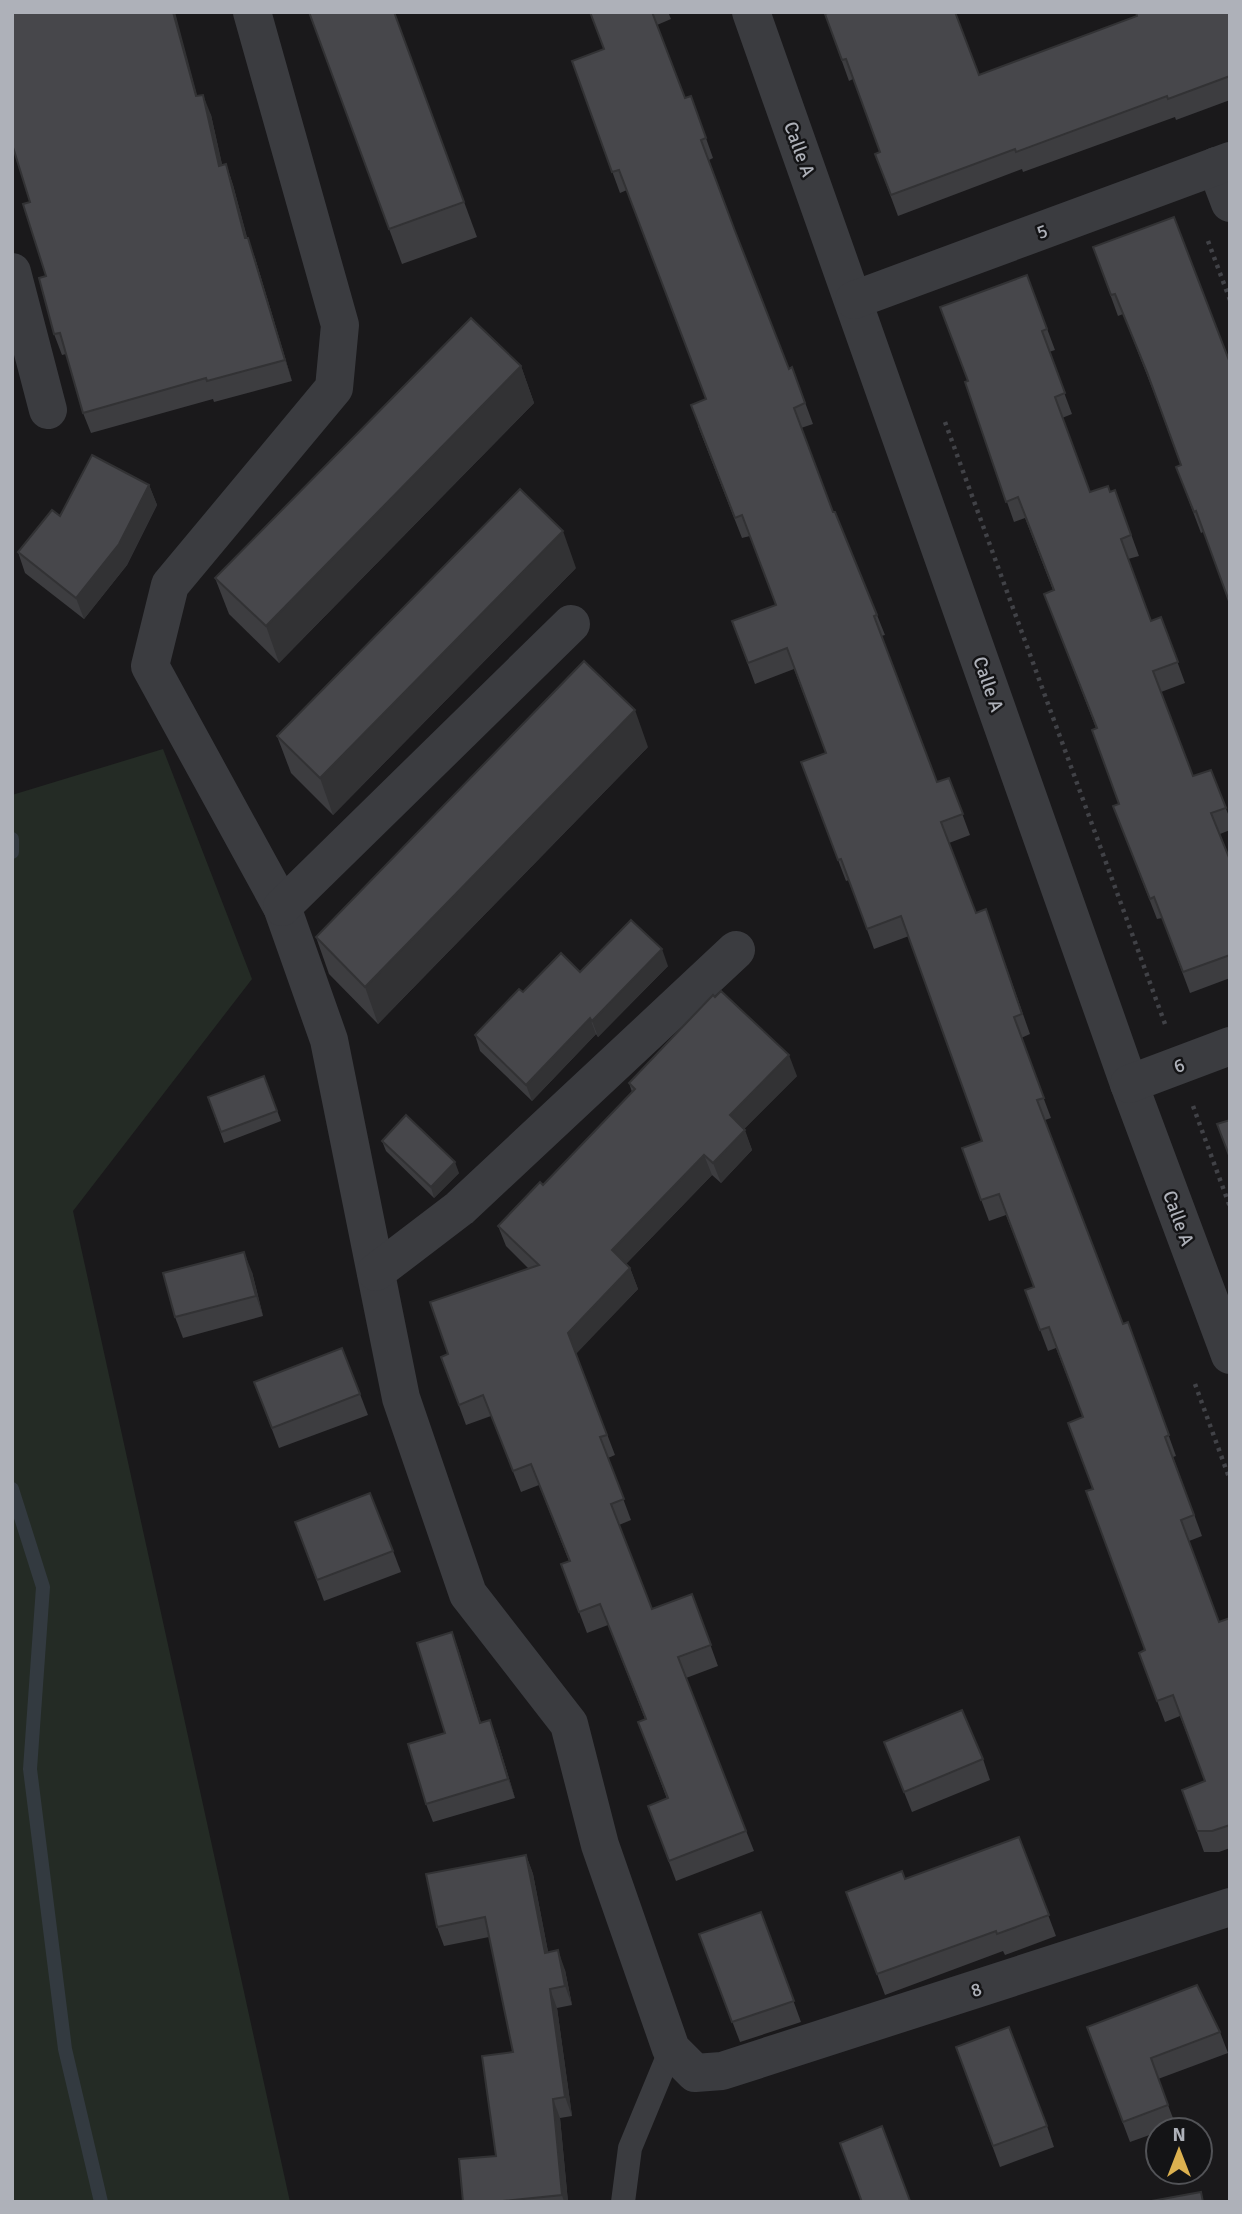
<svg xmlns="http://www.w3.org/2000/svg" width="1242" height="2214" viewBox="0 0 1242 2214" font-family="Signika,sans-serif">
<rect width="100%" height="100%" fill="#1a191b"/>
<polygon fill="#242b25" points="163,749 252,979 73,1211 290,2202 12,2202 12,795"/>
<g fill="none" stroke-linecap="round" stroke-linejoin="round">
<g stroke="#333a40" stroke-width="14">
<polyline points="12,839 12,852"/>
<polyline points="12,1489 43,1587 30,1769 65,2049 101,2202"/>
</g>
<g stroke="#414247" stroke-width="4.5" stroke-dasharray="3.5 5" stroke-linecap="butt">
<polyline points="1208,241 1230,300"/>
<polyline points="945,422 1165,1024"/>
<polyline points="1193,1106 1230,1207"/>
<polyline points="1195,1384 1230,1480"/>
</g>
<polyline stroke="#3b3c40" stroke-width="24" points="623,2202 630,2148 671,2049"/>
<g stroke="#3b3c40" stroke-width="38">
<polyline points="252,12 340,325 334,388 170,585 150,666 282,907 329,1040 401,1398 468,1594 569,1724 600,1845 671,2049 695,2073 722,2071 1230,1907"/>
<polyline points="751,12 1129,1084 1230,1355"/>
<polyline points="1216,166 1230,203"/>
<polyline points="12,272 48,410"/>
<polyline points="854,300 1230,161"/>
<polyline points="282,907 571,624"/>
<polyline points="1129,1084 1230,1046"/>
<polyline points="376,1272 460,1208 736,950"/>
</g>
</g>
<g fill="#3d3d40">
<polygon points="309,12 394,12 477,237 402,264"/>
<polygon points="590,12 668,12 671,19 657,25 685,98 691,96 713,158 709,160 735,231 789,369 792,367 813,424 801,428 833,512 877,615 885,635 881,636 937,782 949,778 970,835 949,843 976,913 986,909 1030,1034 1021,1038 1051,1118 1045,1120 1123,1324 1128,1322 1176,1456 1173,1457 1202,1536 1189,1541 1219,1622 1230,1618 1230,1848 1219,1852 1204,1852 1182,1790 1205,1781 1180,1716 1165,1722 1139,1653 1145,1650 1092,1489 1083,1417 1056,1348 1048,1351 1033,1311 1034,1287 1006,1215 989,1221 962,1148 982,1141 909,936 874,949 849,880 846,881 801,762 826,753 794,669 755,684 732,621 776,605 750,536 742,538 698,426 706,399 627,190 620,193 572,61 604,49"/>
<polygon points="1230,12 1230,100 1176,120 1175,117 1023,172 1022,169 898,216 875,154 880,152 853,79 849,81 825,14 979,75"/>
<polygon points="198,96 211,115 222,165 226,164 233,185 247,238 255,258 292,381 214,402 213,399 91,433 83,413 66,354 62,355 54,334 46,276 30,202"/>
<polygon points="1174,217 1203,532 1201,533 1184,488 1181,466 1154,393 1123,314 1118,316 1093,247"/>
<polygon points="1027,275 1055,350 1049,352 1072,414 1062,418 1090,492 1110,492 1115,490 1139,556 1128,559 1151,621 1161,617 1185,683 1161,692 1193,776 1211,770 1230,819 1230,830 1220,834 1230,860 1230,978 1190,993 1162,918 1157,919 1113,806 1119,804 1096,728 1044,594 1053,590 1025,518 1014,522 965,382 968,381"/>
<polygon points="521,366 534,403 279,663 229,614 215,578"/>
<polygon points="149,485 157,505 127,565 84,619 25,573 18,552 60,516"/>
<polygon points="576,568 333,815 291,773 277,736"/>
<polygon points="648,747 378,1024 329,974 316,937"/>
<polygon points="668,966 598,1037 596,1034 532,1101 480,1051 475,1035 523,992 580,972"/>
<polygon points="264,1076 281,1121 224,1143 208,1097"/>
<polygon points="797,1076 744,1129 752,1150 721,1183 712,1175 626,1264 630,1268 638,1289 576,1353 615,1455 608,1458 631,1520 619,1525 652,1609 692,1594 718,1666 686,1678 754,1851 676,1881 648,1806 667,1799 638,1722 645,1719 608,1625 587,1633 561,1564 569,1561 539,1485 521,1492 491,1416 466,1425 441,1357 448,1354 529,1269 506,1246 498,1226 543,1185 632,1092 629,1083"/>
<polygon points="382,1141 459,1173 434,1198 386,1151"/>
<polygon points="252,1272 263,1316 183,1338 175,1317"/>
<polygon points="254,1382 360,1394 368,1415 279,1448"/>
<polygon points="295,1522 393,1551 401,1572 324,1601"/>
<polygon points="452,1632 481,1723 497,1739 515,1798 433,1822 426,1804 445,1733"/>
<polygon points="884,1742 983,1759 990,1780 912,1812"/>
<polygon points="1019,1837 1056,1936 1005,1955 1003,1951 885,1995 846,1892 905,1879"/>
<polygon points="526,1855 533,1874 548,1952 565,1970 572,2005 557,2008 572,2116 560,2118 568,2202 463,2202 496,2156 513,2052 489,1937 444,1946 437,1927"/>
<polygon points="761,1912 801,2022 740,2042 699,1934"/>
<polygon points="1087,2027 1220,2032 1228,2053 1158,2079 1176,2126 1164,2130 1158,2130 1158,2132 1130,2142"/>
<polygon points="956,2047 1047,2126 1054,2147 1000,2167"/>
</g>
<g fill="#323234">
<polygon points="173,12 175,12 203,117 196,96"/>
<polygon points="203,95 211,115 227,186 219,166"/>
<polygon points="226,164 233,185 253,259 245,238"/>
<polygon points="248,238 255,258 292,381 285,360"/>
<polygon points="521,366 534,403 279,663 266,626"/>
<polygon points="149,485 157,505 127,565 84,619 76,598"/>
<polygon points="563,531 576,568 333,815 320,778"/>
<polygon points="635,710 648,747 378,1024 365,987"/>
<polygon points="662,949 668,966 598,1037 592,1021"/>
<polygon points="590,1018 596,1034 532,1101 526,1085"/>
<polygon points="789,1055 797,1076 737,1136 730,1115"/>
<polygon points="745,1130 752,1150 721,1183 713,1163"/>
<polygon points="704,1155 712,1175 619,1271 612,1250"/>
<polygon points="455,1162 459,1173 434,1198 431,1187"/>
<polygon points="244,1252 252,1272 263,1316 256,1296"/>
<polygon points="630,1268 638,1289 576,1354 568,1333"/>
<polygon points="452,1632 459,1651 487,1742 480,1723"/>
<polygon points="490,1720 497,1739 515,1798 508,1779"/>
<polygon points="526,1855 533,1874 552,1972 545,1953"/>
<polygon points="558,1950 565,1970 572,2005 565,1986"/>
<polygon points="550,1989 557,2008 572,2116 565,2097"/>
<polygon points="553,2099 560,2118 568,2202 564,2202 562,2195"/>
</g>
<g fill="#47474b" stroke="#323234" stroke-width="2">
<polygon points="12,12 173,12 196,96 203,95 219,166 226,164 245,238 248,238 285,360 207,381 206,378 83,413 60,333 54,334 39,278 46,276 23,204 30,202 12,144"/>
<polygon points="309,12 394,12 464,202 389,229"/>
<polygon points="590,12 652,12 685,98 691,96 706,138 701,140 735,231 789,369 792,367 805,403 794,408 833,512 835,512 877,615 874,616 937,782 949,778 963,814 941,822 976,913 986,909 1022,1014 1014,1017 1044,1098 1037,1100 1123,1324 1128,1322 1169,1435 1165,1437 1194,1515 1181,1520 1219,1622 1230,1618 1230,1825 1212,1831 1197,1831 1182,1790 1205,1781 1173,1695 1157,1701 1139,1653 1145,1650 1086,1491 1093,1489 1068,1423 1083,1417 1049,1327 1040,1330 1025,1290 1034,1287 999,1194 981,1200 962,1148 982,1141 901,916 867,929 841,859 838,860 801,762 826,753 787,648 748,663 732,621 776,605 742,515 735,518 691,405 706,399 619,170 612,172 572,61 604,49"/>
<polygon points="830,12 955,12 979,75 1137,16 1136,12 1230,12 1230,76 1168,99 1167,96 1016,152 1015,149 891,195 875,154 880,152 846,59 842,60 825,14"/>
<polygon points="1174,217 1230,363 1230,604 1196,511 1194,512 1176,467 1181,465 1147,372 1115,294 1111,295 1093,247"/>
<polygon points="1027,275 1047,329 1042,331 1065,393 1055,397 1090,492 1108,486 1110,492 1115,490 1131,535 1121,539 1151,621 1161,617 1178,662 1153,671 1193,776 1211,770 1226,808 1211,813 1230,860 1230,955 1183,972 1154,897 1150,899 1113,806 1119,804 1092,730 1097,728 1044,594 1054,590 1018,497 1006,502 965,382 968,381 940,307"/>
<polygon points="471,318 521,366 266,626 215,578"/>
<polygon points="92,455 149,485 119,544 76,598 18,552 52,510 60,516"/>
<polygon points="520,489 563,531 320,778 277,736"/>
<polygon points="584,661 635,710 365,987 316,937"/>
<polygon points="631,920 662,949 592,1021 590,1018 526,1085 475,1035 519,989 523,992 561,953 580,972"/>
<polygon points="721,991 789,1055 730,1115 745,1130 713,1163 704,1155 612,1250 630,1268 568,1333 607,1435 600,1437 624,1499 611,1504 652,1609 692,1594 711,1645 678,1657 746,1831 669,1861 648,1806 668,1798 638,1722 646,1719 600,1604 579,1612 561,1564 570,1561 531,1464 513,1471 483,1395 459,1405 441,1357 448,1354 430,1302 539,1265 498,1226 540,1182 543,1185 635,1089 629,1083 713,995 715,997"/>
<polygon points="264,1076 277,1111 221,1132 208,1097"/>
<polygon points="406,1115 455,1162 431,1187 382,1141"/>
<polygon points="1230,1120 1230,1158 1217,1124"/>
<polygon points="244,1252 256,1296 175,1317 163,1273"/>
<polygon points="342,1348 360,1394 272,1428 254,1382"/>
<polygon points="370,1493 393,1551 317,1580 295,1522"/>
<polygon points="452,1632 480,1723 490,1720 508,1779 426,1804 408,1744 445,1733 417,1643"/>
<polygon points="962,1710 983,1759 904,1792 884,1742"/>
<polygon points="1019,1837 1049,1915 997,1934 996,1931 877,1974 846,1892 902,1871 905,1879"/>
<polygon points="526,1855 545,1953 558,1950 565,1986 550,1989 565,2097 553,2099 562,2195 492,2202 463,2202 459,2159 496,2156 482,2056 513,2052 485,1917 437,1927 426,1874"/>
<polygon points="761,1912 794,2001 732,2022 699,1934"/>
<polygon points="1197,1985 1220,2032 1151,2058 1168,2105 1123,2122 1087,2027"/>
<polygon points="1009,2027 1047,2126 993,2146 956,2047"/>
<polygon points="882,2126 910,2201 908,2202 862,2202 840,2143"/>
<polygon points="1201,2192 1203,2202 1146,2202"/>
</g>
<g text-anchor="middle" stroke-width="5" stroke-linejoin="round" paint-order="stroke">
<g font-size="19" fill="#aeb1b9" stroke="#141416">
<text transform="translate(800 149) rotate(70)" y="7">Calle A</text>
<text transform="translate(1042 231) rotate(-20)" y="7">5</text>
<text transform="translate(989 684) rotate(71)" y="7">Calle A</text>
<text transform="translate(1179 1065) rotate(-20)" y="7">6</text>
<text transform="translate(1179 1218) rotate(70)" y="7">Calle A</text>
<text transform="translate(976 1989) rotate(-18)" y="7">8</text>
</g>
</g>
<rect width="1242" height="2214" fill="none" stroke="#aeb1b9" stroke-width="28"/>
<g transform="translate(1179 2151)"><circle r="33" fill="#141416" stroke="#525357" stroke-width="2"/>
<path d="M0-5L12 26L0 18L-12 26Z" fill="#dcb150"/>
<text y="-10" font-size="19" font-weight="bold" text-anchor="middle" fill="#aeb1b9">N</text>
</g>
</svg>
